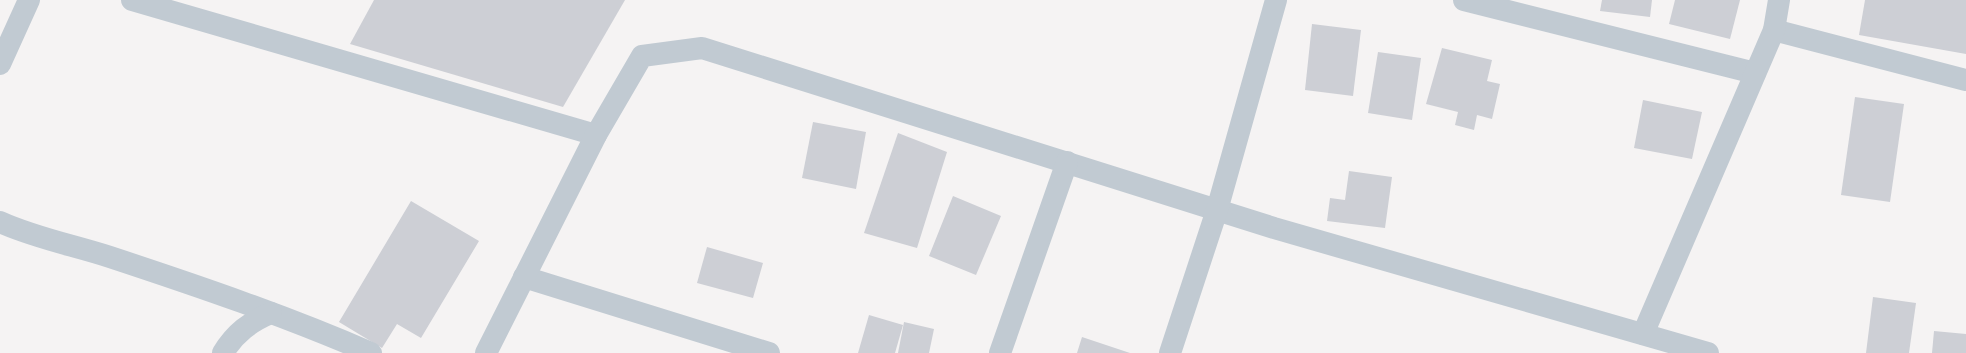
<svg xmlns="http://www.w3.org/2000/svg" width="1966" height="353" viewBox="0 0 1966 353" font-family="'PT Sans Narrow',sans-serif">
<rect width="100%" height="100%" fill="#f5f3f3"/>
<g fill="#cdcfd5">
<polygon points="374,0 625,0 563,107 350,44"/>
<polygon points="1602,0 1652,0 1650,17 1600,11"/>
<polygon points="1675,0 1740,0 1730,39 1669,24"/>
<polygon points="1865,0 1966,0 1966,54 1859,35"/>
<polygon points="1312,24 1361,30 1353,96 1305,90"/>
<polygon points="1442,48 1492,60 1487,81 1500,84 1492,119 1477,115 1474,130 1455,125 1458,112 1426,104"/>
<polygon points="1378,52 1421,58 1412,120 1368,113"/>
<polygon points="1855,97 1904,104 1890,202 1841,195"/>
<polygon points="1643,100 1702,112 1692,159 1634,148"/>
<polygon points="813,122 866,132 856,189 802,178"/>
<polygon points="898,133 947,152 917,248 864,233"/>
<polygon points="1349,171 1392,177 1385,228 1327,221 1330,198 1345,200"/>
<polygon points="953,196 1001,216 976,275 929,256"/>
<polygon points="411,201 479,241 421,338 397,324 382,348 339,322"/>
<polygon points="707,247 763,263 753,298 697,283"/>
<polygon points="1873,297 1916,303 1909,353 1866,353"/>
<polygon points="869,315 903,325 895,353 858,353"/>
<polygon points="904,322 934,329 929,353 898,353"/>
<polygon points="1934,331 1966,334 1966,353 1932,353"/>
<polygon points="1082,337 1130,353 1077,353"/>
</g>
<g fill="none" stroke-linecap="round" stroke-linejoin="round">
<g stroke="#c1cad2" stroke-width="22">
<polyline points="132,0 596,135"/>
<polyline points="1464,0 1755,73"/>
<polyline points="1774,30 1966,80"/>
<polyline points="0,64 29,0"/>
<path d="M0,222C35,238 73,245 110,257C198,286 286,316 371,353"/>
<polyline points="524,277 769,353"/>
<polyline points="1643,334 1774,30 1779,0"/>
<path d="M223,353C235,333 250,322 271,313"/>
<polyline points="486,353 596,135 642,56 702,48 1274,228 1708,353"/>
<polyline points="1000,353 1067,162"/>
<polyline points="1170,353 1217,210 1276,0"/>
</g>
</g>
</svg>
